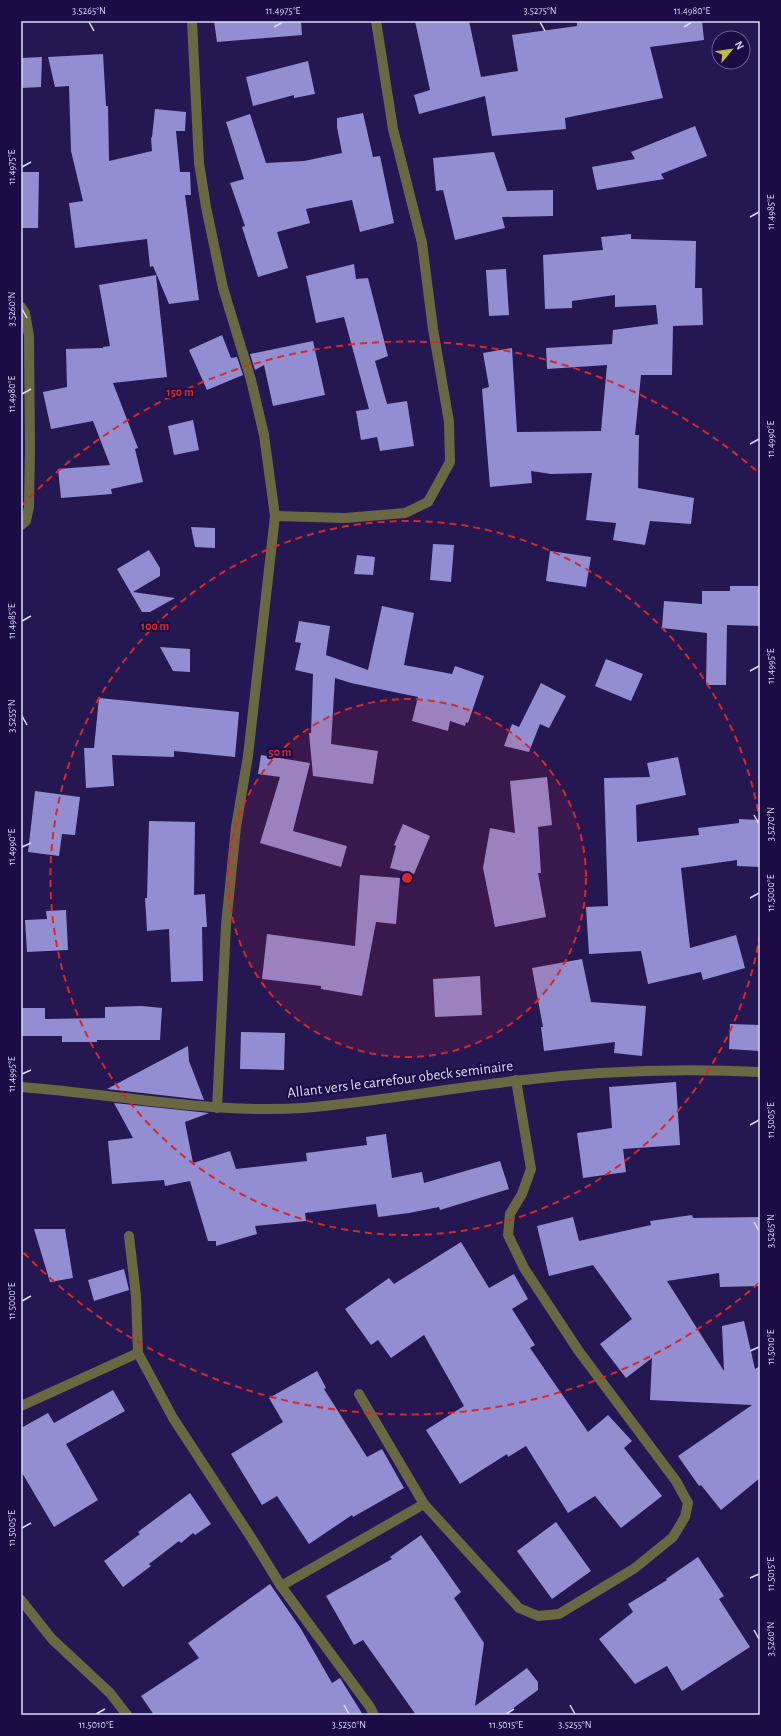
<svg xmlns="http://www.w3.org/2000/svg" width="781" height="1736" viewBox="0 0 781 1736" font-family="'Alegreya Sans',sans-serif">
<rect width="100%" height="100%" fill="#241752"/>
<g fill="#938ed2">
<polygon points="214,21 301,21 302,35 217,42"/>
<polygon points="415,21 469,21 481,77 518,71 512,35 577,26 577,21 702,21 704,40 650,47 663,98 565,118 566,129 492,136 485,96 419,114 414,95 430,90"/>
<polygon points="103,54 106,106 108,106 109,161 152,151 151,138 152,137 155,109 186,112 185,131 176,131 180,172 190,172 191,195 185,195 199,300 169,304 153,266 150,267 147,239 75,248 69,203 83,201 71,151 69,86 55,87 48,57"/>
<polygon points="42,57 41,87 21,88 21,58"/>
<polygon points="308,61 315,94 294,98 294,95 253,106 246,77"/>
<polygon points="363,113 373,157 380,156 394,223 360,232 352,200 306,209 310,223 277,232 288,268 258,277 242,227 245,226 230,183 244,179 226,122 250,114 266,163 304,161 342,153 337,127 337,118"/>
<polygon points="695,126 707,156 661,174 664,179 597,190 592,167 635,159 631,152"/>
<polygon points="494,152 507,191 553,190 553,216 502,217 505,228 455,240 443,190 436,191 433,158"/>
<polygon points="21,172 39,172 38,228 21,228"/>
<polygon points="631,234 631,239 696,241 695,288 702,288 703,325 673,326 672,375 641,375 635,435 639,435 638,488 694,498 691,524 650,521 645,545 613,540 616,523 586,520 592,473 551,474 531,471 532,483 490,487 482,389 489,387 483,353 512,348 517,432 601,431 607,365 547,369 546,348 612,344 613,330 658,324 656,305 615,307 615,295 572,301 572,308 545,309 543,255 603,250 601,237"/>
<polygon points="354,264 356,279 368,278 388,356 375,361 387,404 407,401 414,446 380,451 377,437 361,440 356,411 369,409 344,317 316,323 306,276"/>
<polygon points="506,269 509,315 489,316 486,270"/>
<polygon points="156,275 167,377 113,383 138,448 135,449 143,482 111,489 112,494 61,498 58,469 110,465 93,421 51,429 43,392 67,387 66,349 103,348 103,347 110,346 99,285"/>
<polygon points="222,335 231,358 237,357 243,375 207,390 189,350"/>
<polygon points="313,341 325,395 273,406 264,365 255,370 250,354"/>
<polygon points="193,420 199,450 174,455 168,426"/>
<polygon points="191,527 215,528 215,548 195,547"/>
<polygon points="433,544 454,545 451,582 430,580"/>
<polygon points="149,550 160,568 160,576 133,592 175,598 150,612 142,612 117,569"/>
<polygon points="550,551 591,557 586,587 546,581"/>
<polygon points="357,555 375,557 373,575 354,574"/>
<polygon points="730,586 760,586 760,626 727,625 726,685 706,685 707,633 662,628 664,601 702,604 702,591 730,591"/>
<polygon points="382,606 414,613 404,665 452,674 455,666 484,676 468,723 466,722 465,726 450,721 448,731 412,721 418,697 351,683 335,678 331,744 378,751 373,784 313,776 309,733 311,733 313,674 295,670 301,643 295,642 299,621 330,626 326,655 368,670"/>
<polygon points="160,647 190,649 190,672 173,671"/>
<polygon points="606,659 643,674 631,701 595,686"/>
<polygon points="541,683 566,696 549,728 540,724 529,752 504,746 512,724 519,727"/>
<polygon points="99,698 239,712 235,757 174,751 174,757 112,755 114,786 86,788 84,748 94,748"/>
<polygon points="261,755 310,763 293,831 347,846 341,867 260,843 280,777 258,774"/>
<polygon points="678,757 686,795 636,805 637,842 699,835 698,828 739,823 739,819 760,820 760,867 737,866 737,860 681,868 690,948 736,935 745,968 703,980 701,972 648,984 641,951 589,954 586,907 608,906 604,778 650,777 647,763"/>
<polygon points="547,777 552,825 538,827 541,873 538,873 546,917 495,927 483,868 490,828 515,833 510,781"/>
<polygon points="35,791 80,797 75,835 62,834 59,856 28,852"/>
<polygon points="149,821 195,822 194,895 205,894 207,927 202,927 203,981 171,982 169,929 147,931 145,898 147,898"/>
<polygon points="403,824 430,836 414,874 390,868 396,846 394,845"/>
<polygon points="360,875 400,878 396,924 376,922 362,996 321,989 321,986 262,979 267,934 355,946"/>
<polygon points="66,910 68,950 27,952 25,920 47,919 46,911"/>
<polygon points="582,959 591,1002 646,1006 642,1056 614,1053 615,1042 544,1051 541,1027 543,1027 532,968"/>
<polygon points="480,976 482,1015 435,1017 433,979"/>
<polygon points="142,1006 162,1008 160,1040 97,1040 97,1042 62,1042 62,1036 21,1036 21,1008 45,1008 45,1019 105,1018 105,1007"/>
<polygon points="730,1024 760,1025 760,1051 729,1049"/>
<polygon points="241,1032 285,1033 284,1070 240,1069"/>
<polygon points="188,1046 189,1061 204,1100 107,1089"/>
<polygon points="676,1082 680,1145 623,1149 626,1172 583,1178 577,1133 612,1128 609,1087"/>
<polygon points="114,1103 209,1113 185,1122 193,1163 230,1151 236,1169 307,1161 306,1153 367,1145 366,1137 386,1134 392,1178 422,1172 424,1183 500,1161 509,1189 440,1210 439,1207 409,1213 378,1217 376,1204 305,1213 306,1221 255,1226 257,1234 216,1246 216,1241 208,1241 190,1181 165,1186 164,1180 112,1184 108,1141 133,1138"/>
<polygon points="692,1215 693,1218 760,1217 760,1286 720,1287 719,1273 667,1281 724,1371 722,1326 744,1321 755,1369 760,1366 760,1478 721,1510 701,1485 699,1486 678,1456 752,1405 650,1400 652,1358 626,1378 600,1344 632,1319 593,1265 549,1276 537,1226 573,1217 579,1241 651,1225 650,1221"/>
<polygon points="34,1229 65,1229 73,1278 50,1282"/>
<polygon points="461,1242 489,1288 514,1274 528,1299 512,1309 535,1345 530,1348 588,1432 608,1415 632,1441 624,1448 662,1496 621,1528 595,1496 568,1513 526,1446 508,1457 507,1454 460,1484 426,1430 464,1406 424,1335 391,1358 378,1340 371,1345 345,1309 389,1278 394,1284"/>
<polygon points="124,1269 129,1290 94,1301 88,1280"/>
<polygon points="317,1371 326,1388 324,1389 367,1457 382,1449 404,1488 353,1517 352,1515 309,1544 277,1496 262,1505 231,1454 283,1422 269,1398"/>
<polygon points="113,1390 125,1411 66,1444 98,1500 54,1527 21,1471 21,1428 48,1413 54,1423"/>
<polygon points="190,1493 211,1524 195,1535 193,1533 181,1543 179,1541 149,1564 151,1566 123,1587 104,1561 140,1534 138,1532"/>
<polygon points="556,1522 591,1571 552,1599 517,1551"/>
<polygon points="421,1535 461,1592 454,1598 484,1643 475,1706 527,1668 538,1682 538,1690 504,1715 416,1715 363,1640 354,1645 326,1596 392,1559 390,1557"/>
<polygon points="698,1557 724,1596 719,1599 750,1647 682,1691 667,1666 635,1684 599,1639 633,1612 628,1604 667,1580 666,1579"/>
<polygon points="270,1584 301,1629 332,1683 340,1678 363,1715 154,1715 141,1696 199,1658 188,1643"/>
</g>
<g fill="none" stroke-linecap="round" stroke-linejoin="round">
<g stroke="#696842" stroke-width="10">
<polyline points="192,21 199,163 206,207 223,288 251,380 264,435 275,516 248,756 236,827 226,925 217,1108"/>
<polyline points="21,307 25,313 29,336 30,450 29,507 26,521 21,525"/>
<polyline points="275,516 345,518 405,513 428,502 450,462 449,422 433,329 422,243 393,129 376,21"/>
<path d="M21,1087C114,1094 211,1114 303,1108C374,1102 444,1089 514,1081C595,1071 679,1068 760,1072"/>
<polyline points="129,1236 136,1296 138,1353 173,1418 252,1539 281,1586 370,1707 374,1715"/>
<polyline points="359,1394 424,1504 519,1608 538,1616 559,1614 635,1568 673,1537 685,1517 688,1503 676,1481 578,1350 524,1268 508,1235 510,1214 522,1194 531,1169 516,1080"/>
<polyline points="21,1406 138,1353"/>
<polyline points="281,1586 424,1504"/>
<polyline points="21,1600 52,1639 110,1693 127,1715"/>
</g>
</g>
<path fill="none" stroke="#dcdbf9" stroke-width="1.5" d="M89,22L94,31M540,22L545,31M274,27L283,22M684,27L692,22M22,167L31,162M750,217L759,212M22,309L27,318M22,394L31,389M750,444L759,439M22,621L31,616M750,671L759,666M22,716L27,725M754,815L759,824M22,847L31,843M750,898L759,893M22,1074L31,1070M750,1125L759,1120M754,1222L759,1231M22,1301L31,1296M750,1351L759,1347M22,1528L31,1523M750,1578L759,1574M754,1630L759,1639M344,1705L349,1714M570,1705L575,1714M96,1714L105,1709M506,1714L514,1709"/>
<circle cx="407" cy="878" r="179" fill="#d62828" fill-opacity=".12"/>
<g fill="none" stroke="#d62828" stroke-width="2" stroke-dasharray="7 5">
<circle cx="407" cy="878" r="179"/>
<path d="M760 934A357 357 0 1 1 760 822"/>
<path d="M759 1283A536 536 0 0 1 21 1250M21 506A536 536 0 0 1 759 473"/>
</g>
<g text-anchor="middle" stroke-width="4" stroke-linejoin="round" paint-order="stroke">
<g font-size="15" fill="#dcdbf9" stroke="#1b0c46">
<text transform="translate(400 1079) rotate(-7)" y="5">Allant vers le carrefour obeck seminaire</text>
</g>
</g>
<circle cx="407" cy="878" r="6" fill="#d62828" stroke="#1b0c46" stroke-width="2"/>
<g font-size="12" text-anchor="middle" font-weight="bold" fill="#d62828" stroke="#1b0c46" stroke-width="4" stroke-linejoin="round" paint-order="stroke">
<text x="180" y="396">150 m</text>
<text x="155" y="630">100 m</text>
<text x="280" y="756">50 m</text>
</g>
<rect width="781" height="1736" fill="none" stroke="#1b0c46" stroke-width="44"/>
<g transform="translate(731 50) rotate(61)"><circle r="19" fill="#1b0c46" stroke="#685f8e"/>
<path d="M0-3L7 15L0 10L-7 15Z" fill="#c2bd3f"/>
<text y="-6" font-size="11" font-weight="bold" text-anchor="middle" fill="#dcdbf9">N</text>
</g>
<rect x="22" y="22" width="737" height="1692" fill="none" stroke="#dcdbf9" stroke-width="1.5"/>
<g font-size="10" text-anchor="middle" fill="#dcdbf9">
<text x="89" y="14">3.5265°N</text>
<text x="283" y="14">11.4975°E</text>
<text x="540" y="14">3.5275°N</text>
<text x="692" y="14">11.4980°E</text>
<text transform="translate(11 167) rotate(-90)" y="4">11.4975°E</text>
<text transform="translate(770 212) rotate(-90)" y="4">11.4985°E</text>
<text transform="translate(11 309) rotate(-90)" y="4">3.5260°N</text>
<text transform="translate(11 394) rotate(-90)" y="4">11.4980°E</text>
<text transform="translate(770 439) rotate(-90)" y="4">11.4990°E</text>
<text transform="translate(11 621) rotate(-90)" y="4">11.4985°E</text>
<text transform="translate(770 666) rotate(-90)" y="4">11.4995°E</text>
<text transform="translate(11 716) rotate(-90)" y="4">3.5255°N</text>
<text transform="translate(770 824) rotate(-90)" y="4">3.5270°N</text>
<text transform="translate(11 847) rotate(-90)" y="4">11.4990°E</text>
<text transform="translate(770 893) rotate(-90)" y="4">11.5000°E</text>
<text transform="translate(11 1074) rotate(-90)" y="4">11.4995°E</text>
<text transform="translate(770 1120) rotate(-90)" y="4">11.5005°E</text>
<text transform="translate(770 1231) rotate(-90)" y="4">3.5265°N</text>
<text transform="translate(11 1301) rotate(-90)" y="4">11.5000°E</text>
<text transform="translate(770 1347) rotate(-90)" y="4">11.5010°E</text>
<text transform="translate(11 1528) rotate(-90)" y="4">11.5005°E</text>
<text transform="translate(770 1574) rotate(-90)" y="4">11.5015°E</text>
<text transform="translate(770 1639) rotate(-90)" y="4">3.5260°N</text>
<text x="96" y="1728">11.5010°E</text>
<text x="349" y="1728">3.5250°N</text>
<text x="506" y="1728">11.5015°E</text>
<text x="575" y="1728">3.5255°N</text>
</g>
</svg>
